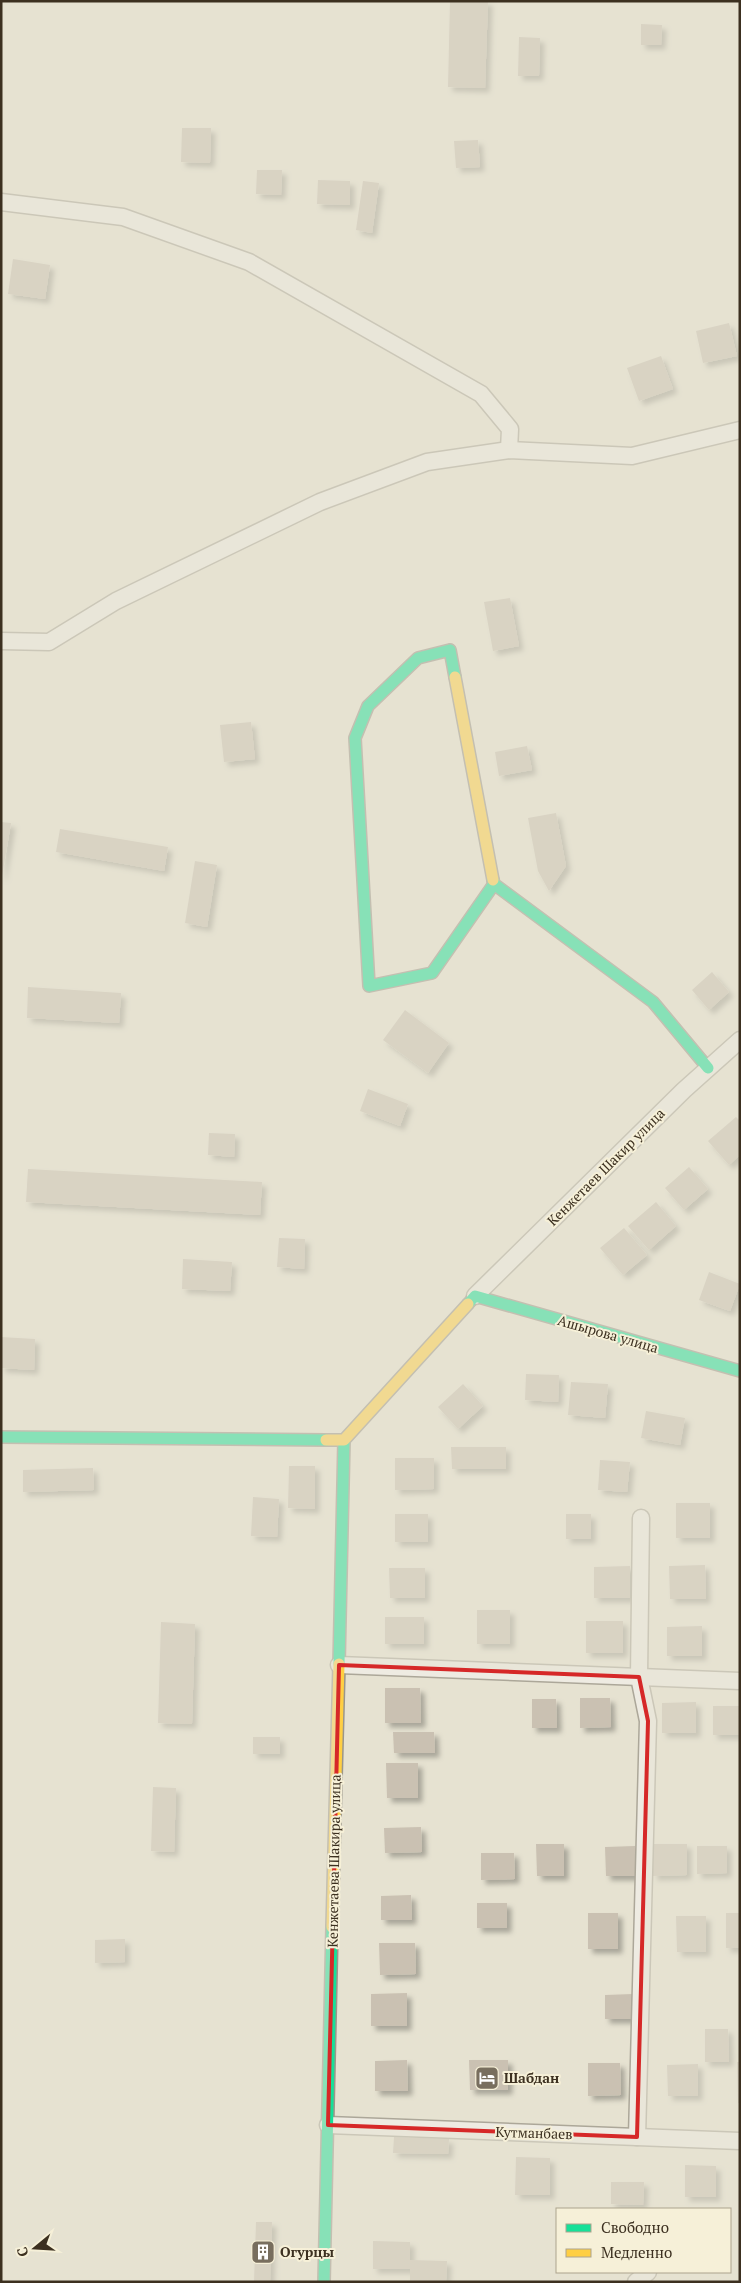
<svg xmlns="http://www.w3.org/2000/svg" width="741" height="2283" viewBox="0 0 741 2283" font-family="'PT Serif',serif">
<defs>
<filter id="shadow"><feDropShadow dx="4.5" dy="4.5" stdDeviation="2.5" flood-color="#0004"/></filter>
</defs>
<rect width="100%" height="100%" fill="#e6e2d1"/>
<g fill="#cac1b2" filter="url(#shadow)">
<polygon points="450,1 488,1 485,88 448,87"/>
<polygon points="641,24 662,25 661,45 641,45"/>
<polygon points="519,37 540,38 539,76 518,76"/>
<polygon points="182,128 211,128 210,163 181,162"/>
<polygon points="478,140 480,167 456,168 454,141"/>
<polygon points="257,170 282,170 281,195 256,194"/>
<polygon points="318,180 350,181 350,205 317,204"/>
<polygon points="363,181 379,183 372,233 356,230"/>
<polygon points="13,259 50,265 45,299 8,294"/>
<polygon points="729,323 737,356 703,363 696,331"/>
<polygon points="661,356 673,389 639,401 627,368"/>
<polygon points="510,598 519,646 493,651 484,602"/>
<polygon points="251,722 255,759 224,762 220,725"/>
<polygon points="527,746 532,770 499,776 495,752"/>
<polygon points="556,813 566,866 549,891 538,871 528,818"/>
<polygon points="1,822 11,823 2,876 1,876"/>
<polygon points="60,829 168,847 164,871 56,852"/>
<polygon points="195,861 217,865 207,927 185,923"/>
<polygon points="712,972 729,992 709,1010 692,990"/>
<polygon points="28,987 121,993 119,1023 27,1018"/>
<polygon points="405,1010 449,1043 428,1073 383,1040"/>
<polygon points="368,1089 408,1104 400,1126 360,1111"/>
<polygon points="736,1117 740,1121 740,1155 729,1165 708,1141"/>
<polygon points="209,1133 235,1134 234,1157 208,1155"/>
<polygon points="689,1167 708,1189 684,1210 665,1188"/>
<polygon points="28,1169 262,1182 260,1215 26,1202"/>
<polygon points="656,1202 676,1226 649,1250 628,1226"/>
<polygon points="624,1228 647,1255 623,1275 600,1248"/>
<polygon points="279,1238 305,1239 304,1269 277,1267"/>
<polygon points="183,1259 232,1262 230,1291 182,1289"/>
<polygon points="709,1272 740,1284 730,1311 699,1300"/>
<polygon points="1,1337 35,1339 34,1370 1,1368"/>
<polygon points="526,1374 559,1375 558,1402 525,1400"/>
<polygon points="571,1382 608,1384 605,1418 568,1415"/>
<polygon points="463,1384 483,1406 458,1429 438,1407"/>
<polygon points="646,1411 685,1418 680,1445 641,1438"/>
<polygon points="451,1447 506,1447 506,1469 452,1469"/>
<polygon points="395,1458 434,1458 434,1489 395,1490"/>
<polygon points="600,1460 630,1462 627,1492 598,1490"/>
<polygon points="289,1466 315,1466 315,1509 288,1508"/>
<polygon points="93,1468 94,1490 23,1492 23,1470"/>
<polygon points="253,1497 279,1499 277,1537 251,1536"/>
<rect x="676" y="1503" width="34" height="35"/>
<rect x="395" y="1514" width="33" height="28"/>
<rect x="566" y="1514" width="25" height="25"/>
<polygon points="705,1565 706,1599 670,1599 669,1566"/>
<polygon points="630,1566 630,1598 594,1598 594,1567"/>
<polygon points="389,1568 425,1568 425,1598 390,1598"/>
<rect x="477" y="1610" width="33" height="34"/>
<rect x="385" y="1617" width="39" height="27"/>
<rect x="586" y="1621" width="37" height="32"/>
<polygon points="161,1622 195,1624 192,1724 158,1723"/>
<polygon points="702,1626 702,1656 667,1656 667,1627"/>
<polygon points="385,1688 420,1688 421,1723 385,1723"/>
<polygon points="580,1698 610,1698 611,1727 580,1728"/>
<polygon points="532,1699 556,1699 557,1728 532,1728"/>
<polygon points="696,1702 696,1733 662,1733 662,1703"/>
<rect x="713" y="1706" width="27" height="29"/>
<polygon points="393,1732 434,1732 435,1753 394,1753"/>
<rect x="253" y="1737" width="27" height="17"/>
<polygon points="386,1763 418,1763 418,1798 387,1798"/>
<polygon points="153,1787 176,1788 174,1852 151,1851"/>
<polygon points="421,1827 422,1852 385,1853 384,1828"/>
<polygon points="536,1844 564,1844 564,1876 537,1876"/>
<polygon points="653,1844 687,1844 687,1875 653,1876"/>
<polygon points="635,1846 635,1876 606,1876 605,1847"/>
<polygon points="697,1846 727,1846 727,1873 697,1874"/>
<polygon points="481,1853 514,1853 515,1879 481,1880"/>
<polygon points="411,1895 412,1920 381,1920 381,1896"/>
<rect x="477" y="1903" width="30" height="25"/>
<rect x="588" y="1913" width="30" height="36"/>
<rect x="726" y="1913" width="14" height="35"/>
<polygon points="676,1916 706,1916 706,1952 677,1952"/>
<polygon points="125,1939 125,1962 95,1963 95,1940"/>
<polygon points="379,1943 415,1943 416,1974 380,1975"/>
<polygon points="407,1993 407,2026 371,2026 371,1994"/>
<polygon points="633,1994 634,2019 605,2019 605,1995"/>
<polygon points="705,2029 728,2029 729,2062 705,2062"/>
<polygon points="407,2060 408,2091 375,2091 375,2061"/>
<polygon points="469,2060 508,2060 508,2090 470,2090"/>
<polygon points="737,2062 740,2062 740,2103 738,2103"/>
<polygon points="588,2063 620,2063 621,2095 588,2096"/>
<polygon points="698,2064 698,2096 668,2096 667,2065"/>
<polygon points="394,2137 449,2139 448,2154 393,2153"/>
<polygon points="516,2157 550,2158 550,2195 515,2195"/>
<polygon points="685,2165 716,2166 716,2197 685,2197"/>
<polygon points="611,2182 644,2182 643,2205 611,2204"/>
<polygon points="256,2222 272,2222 270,2282 254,2282"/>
<polygon points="373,2241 410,2242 410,2260 447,2261 446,2282 410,2282 410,2269 373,2269"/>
</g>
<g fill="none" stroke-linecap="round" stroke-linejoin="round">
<g stroke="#aca799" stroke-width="19">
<g id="street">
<polyline points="1,202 123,217 249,262 481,394 510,429 509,450"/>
<polyline points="1,641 49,642 116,601 320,502 427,462 509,450 632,456 740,430"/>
<polyline points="475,1296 684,1090 740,1040"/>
<polyline points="339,1665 740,1681"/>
<polyline points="328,2125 740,2141"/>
<polyline points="637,2137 648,1721 639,1677 641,1518"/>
<polyline points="636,2282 648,2272"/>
</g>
</g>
<g stroke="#9b968a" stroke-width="14">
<g id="fast">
<polyline points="455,677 450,650 418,658 368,706 355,738 369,986 432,973 494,884"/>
<polyline points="493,880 494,884 653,1002 708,1068"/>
<polyline points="468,1304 475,1296 740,1371"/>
<polyline points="1,1437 326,1440"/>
<polyline points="339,1664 344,1440"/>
<polyline points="324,2282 332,1927"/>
</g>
</g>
<g stroke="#9b968a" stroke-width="14">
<g id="slow">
<polyline points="455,677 493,880"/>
<polyline points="326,1440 344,1440 468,1304"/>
<polyline points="332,1927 339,1664"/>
</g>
</g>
<use href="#street" stroke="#eeebe2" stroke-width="16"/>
<use href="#fast" stroke="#16e098" stroke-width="11"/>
<use href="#slow" stroke="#ffcf43" stroke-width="11"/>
</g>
<path d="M0 0H741V2283H0ZM339,1665L639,1677L648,1721L637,2137L328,2125Z" fill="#e6e2d1" fill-opacity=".55" fill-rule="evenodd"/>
<path fill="none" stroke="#d62828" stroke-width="4" stroke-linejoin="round" d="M339,1665L639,1677L648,1721L637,2137L328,2125Z"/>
<defs>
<g id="hotel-square" transform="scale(1.25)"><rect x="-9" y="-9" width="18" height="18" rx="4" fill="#786e5e" stroke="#f6f0d8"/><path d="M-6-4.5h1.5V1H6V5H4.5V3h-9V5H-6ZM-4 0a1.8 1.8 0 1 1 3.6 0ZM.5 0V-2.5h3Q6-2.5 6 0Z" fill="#fff"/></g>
<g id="building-square" transform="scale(1.25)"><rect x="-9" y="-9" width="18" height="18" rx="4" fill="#786e5e" stroke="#f6f0d8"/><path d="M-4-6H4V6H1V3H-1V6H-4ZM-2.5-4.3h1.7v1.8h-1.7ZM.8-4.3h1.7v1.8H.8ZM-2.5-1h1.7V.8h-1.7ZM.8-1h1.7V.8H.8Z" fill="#fff"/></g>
</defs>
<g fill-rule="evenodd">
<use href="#hotel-square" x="487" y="2078"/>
<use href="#building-square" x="263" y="2252"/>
</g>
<g text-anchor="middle" stroke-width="4" stroke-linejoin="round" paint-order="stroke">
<g font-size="14" fill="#3c3020" stroke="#f6f0d8">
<text transform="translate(606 1167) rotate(-45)" y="5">Кенжетаев Шакир улица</text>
<text transform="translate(608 1334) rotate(16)" y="5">Ашырова улица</text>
<text transform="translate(334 1861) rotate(-89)" y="5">Кенжетаева Шакира улица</text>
<text transform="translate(534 2133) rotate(2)" y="5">Кутманбаев</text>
</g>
<g font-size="14" font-weight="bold" fill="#3c3020" stroke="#f6f0d8" text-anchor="start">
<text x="504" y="2083">Шабдан</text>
<text x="280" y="2257">Огурцы</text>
</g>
</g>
<rect width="741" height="2283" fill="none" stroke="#3c3020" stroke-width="5"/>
<rect x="556" y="2208" width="175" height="65" fill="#f6f0d8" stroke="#aca38e"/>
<rect x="566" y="2224" width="25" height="8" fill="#16e098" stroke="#aca38e"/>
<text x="601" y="2233" font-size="15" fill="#3c3020">Свободно</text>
<rect x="566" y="2249" width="25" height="8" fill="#ffcf43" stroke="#aca38e"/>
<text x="601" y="2258" font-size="15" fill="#3c3020">Медленно</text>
<g transform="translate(35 2248) rotate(252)" stroke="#f6f0d8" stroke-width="4" paint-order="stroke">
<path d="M0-4L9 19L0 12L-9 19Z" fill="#3c3020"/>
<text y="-8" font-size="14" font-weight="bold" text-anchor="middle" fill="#3c3020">С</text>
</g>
</svg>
